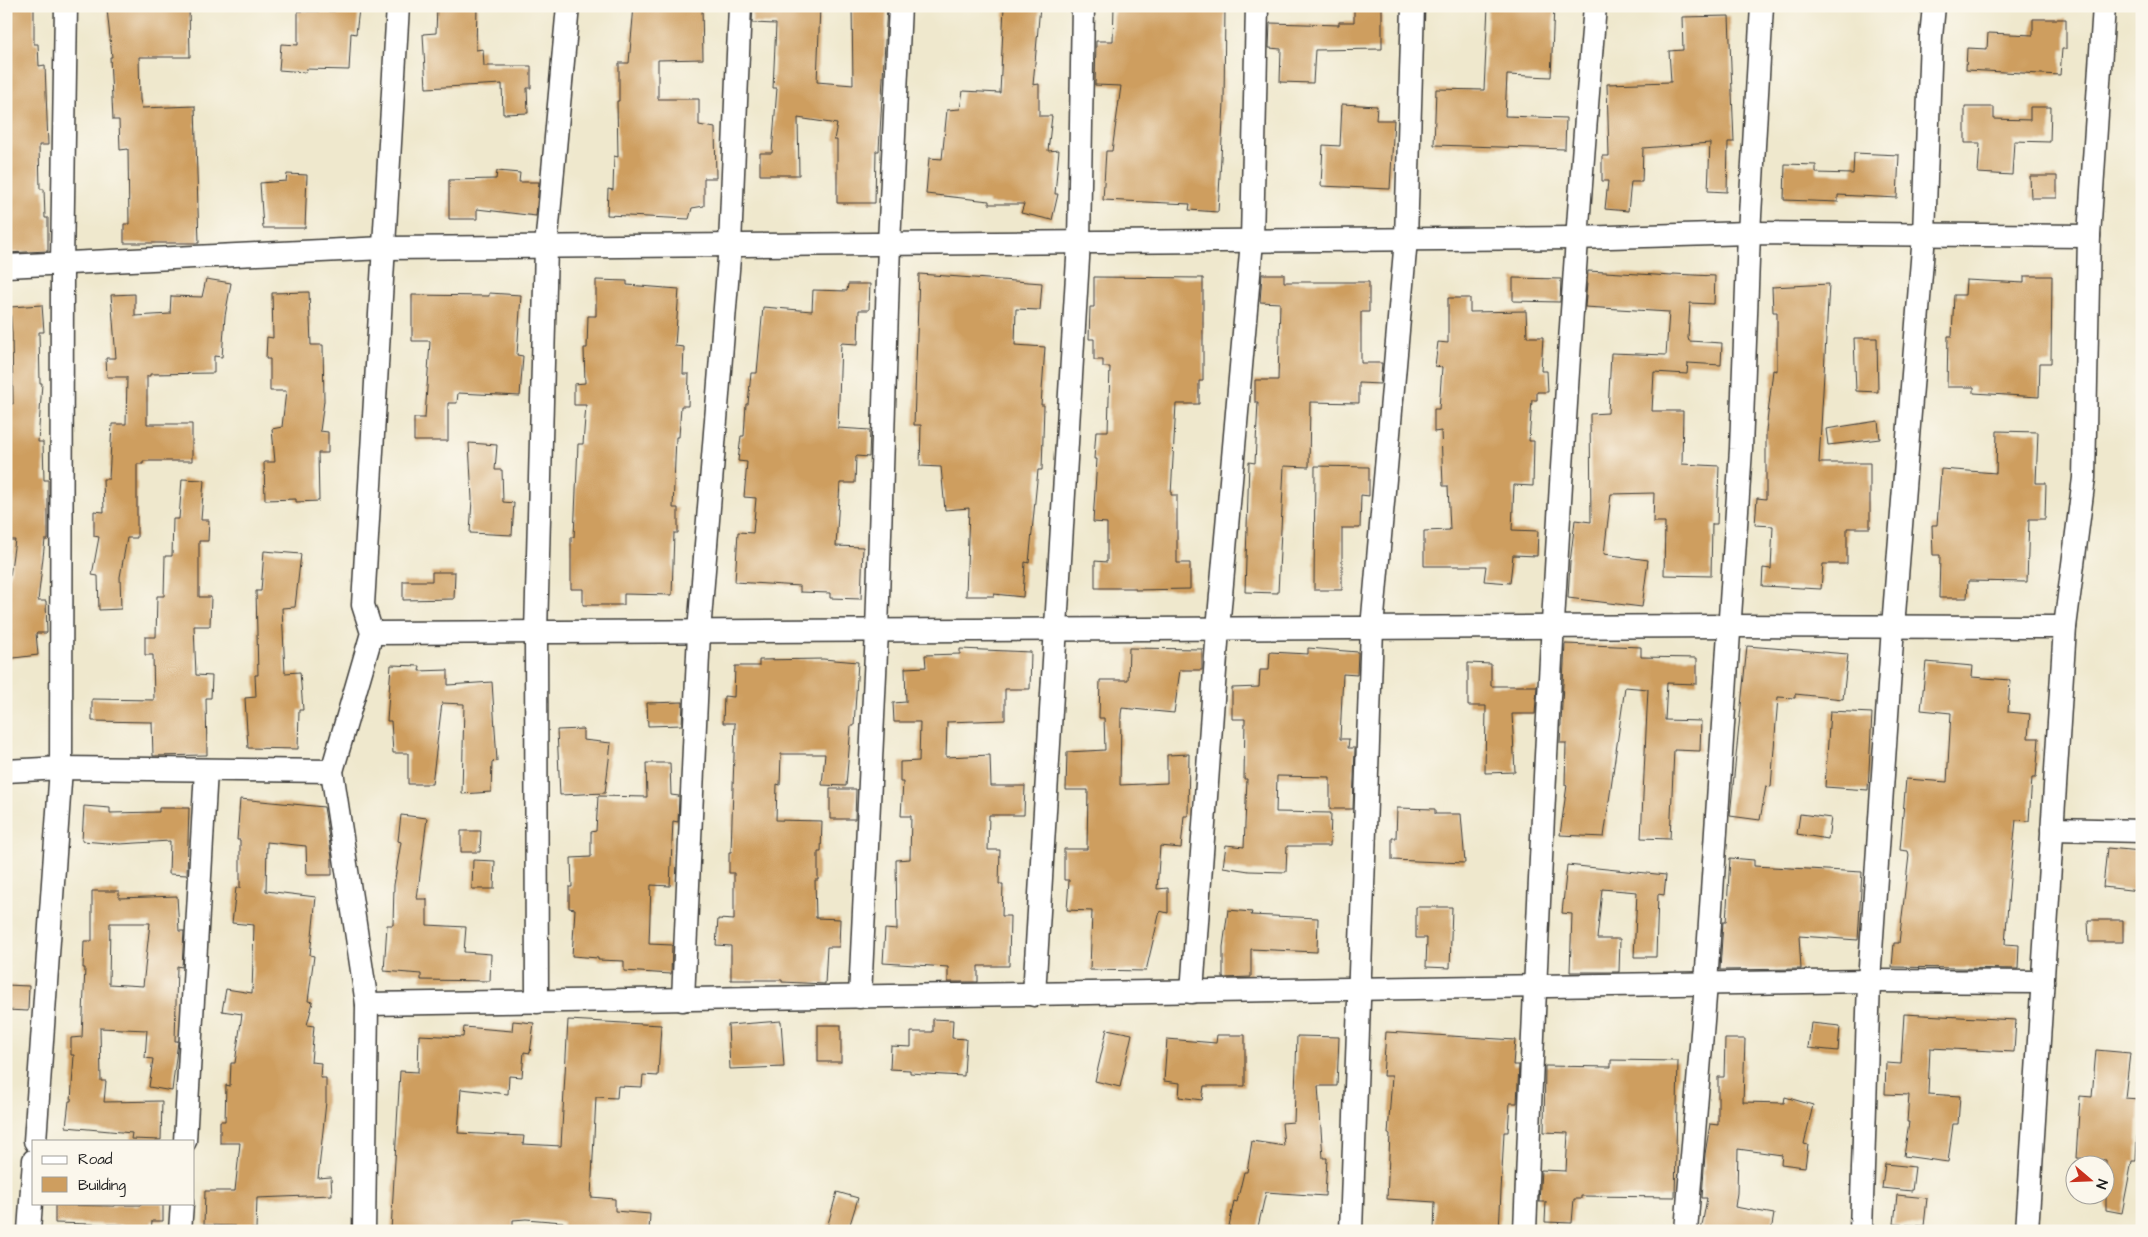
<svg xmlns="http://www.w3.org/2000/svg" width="2148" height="1237" viewBox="0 0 2148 1237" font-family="'Architects Daughter',sans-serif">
<rect width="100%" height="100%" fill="#fbf7ec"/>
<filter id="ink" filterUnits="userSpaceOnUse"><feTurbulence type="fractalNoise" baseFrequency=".02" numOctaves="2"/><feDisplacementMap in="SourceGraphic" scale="10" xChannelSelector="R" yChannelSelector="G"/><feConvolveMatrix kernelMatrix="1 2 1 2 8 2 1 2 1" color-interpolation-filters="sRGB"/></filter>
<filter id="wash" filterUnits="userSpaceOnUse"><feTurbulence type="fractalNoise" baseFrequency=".0096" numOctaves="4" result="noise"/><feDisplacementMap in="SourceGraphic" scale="20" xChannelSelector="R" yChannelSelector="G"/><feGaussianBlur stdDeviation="1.12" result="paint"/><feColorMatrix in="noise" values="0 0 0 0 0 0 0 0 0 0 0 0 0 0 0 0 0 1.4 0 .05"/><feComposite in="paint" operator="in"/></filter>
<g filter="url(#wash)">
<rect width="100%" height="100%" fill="#efe8cd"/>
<g id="blocks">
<g fill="#ce9e5f" fill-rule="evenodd">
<polygon points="6,6 34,6 34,44 38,44 39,66 45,65 48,145 39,145 40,189 44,189 45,218 48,218 48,251 6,253"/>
<polygon points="127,6 189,6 190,57 139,57 140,100 142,108 195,106 199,243 124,243 124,224 129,224 128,149 120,150 119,120 113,120 110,57 112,57 107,9"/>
<polygon points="336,6 359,9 356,34 351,33 349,70 306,69 305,72 279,70 281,44 298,45 298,11 335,11"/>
<polygon points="437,6 477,6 476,50 483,49 484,66 531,66 531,88 527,88 528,113 503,114 502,84 426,88 423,34 436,33"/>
<polygon points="634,6 702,6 703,59 658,60 658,99 699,99 699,125 715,128 716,178 704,178 704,206 692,208 689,219 607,215 608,189 613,190 614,156 618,157 617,101 619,101 619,63 629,63"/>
<polygon points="753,6 820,6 817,82 853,85 852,6 887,6 879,151 876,151 875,203 837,203 837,140 834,140 837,124 798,118 799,175 760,175 760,153 772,153 777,88 773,88 776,24 752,23"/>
<polygon points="1004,6 1040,6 1033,85 1039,84 1039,116 1052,116 1048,151 1059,150 1055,194 1058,194 1052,220 1021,213 1024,204 989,204 989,201 926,194 929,158 942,159 947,110 960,109 963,91 1000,93"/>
<polygon points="1114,6 1225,6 1224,103 1218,212 1189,210 1190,204 1103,200 1106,151 1112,151 1121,86 1095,85 1096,41 1113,41"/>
<polygon points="1354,6 1382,6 1382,49 1315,50 1313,83 1280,82 1281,49 1269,48 1270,23 1339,25 1339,22 1354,22"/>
<polygon points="1488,6 1554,6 1551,77 1507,75 1505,116 1566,118 1565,149 1434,145 1436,89 1484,90"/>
<polygon points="1729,16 1734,142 1728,142 1727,192 1708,191 1710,143 1643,148 1642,182 1631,182 1628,211 1605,209 1608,181 1602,181 1602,156 1609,156 1607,84 1671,82 1669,51 1683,50 1682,17"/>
<polygon points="2033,19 2066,19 2066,49 2062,49 2060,75 1966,70 1967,48 1987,49 1988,33 2033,35"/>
<polygon points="1342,104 1377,106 1376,120 1394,120 1390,189 1321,186 1323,145 1340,146"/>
<polygon points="1965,107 1994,107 1994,119 2030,120 2030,107 2051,107 2050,142 2014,141 2012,175 1978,173 1980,143 1965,143"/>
<polygon points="1854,153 1899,155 1897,198 1838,195 1838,202 1784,200 1785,164 1816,165 1816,173 1853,174"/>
<polygon points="497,171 520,173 519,182 539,182 536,216 477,209 477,219 449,219 449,180 496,179"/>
<polygon points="287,174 307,175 305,228 263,228 260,183 286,181"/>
<polygon points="2030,176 2057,176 2057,198 2031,198"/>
<polygon points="1588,271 1672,276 1673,274 1715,276 1714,304 1690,303 1688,338 1689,341 1722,343 1721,365 1688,363 1687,374 1654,372 1652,411 1683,411 1682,464 1719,466 1717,524 1712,524 1711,576 1664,575 1665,522 1653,522 1654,493 1611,494 1604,554 1648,560 1642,607 1568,598 1570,563 1575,520 1591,522 1590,414 1608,413 1611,353 1666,355 1669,312 1585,307"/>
<polygon points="919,274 1042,283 1040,310 1016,309 1015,345 1045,347 1041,405 1044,405 1042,470 1038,470 1029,563 1025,562 1023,597 994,594 994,596 966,596 969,508 945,510 941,467 920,466 921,425 914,425"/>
<polygon points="1262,274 1284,274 1284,282 1369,282 1369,312 1361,312 1361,363 1382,363 1380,384 1359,383 1359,403 1310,402 1309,467 1284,466 1278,593 1245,592 1249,462 1255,463 1258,402 1255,402 1255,380 1278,380 1280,303 1260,302"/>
<polygon points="2024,276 2052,276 2051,363 2040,363 2039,397 1974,393 1974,387 1947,387 1948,336 1952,336 1954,295 1965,295 1966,280 2024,283"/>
<polygon points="1094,277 1203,278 1203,381 1199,381 1199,404 1176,404 1171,495 1177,495 1177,563 1190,563 1190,589 1135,590 1135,588 1095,588 1095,561 1107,562 1107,523 1093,522 1097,459 1094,459 1096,431 1108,431 1110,367 1103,367 1103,360 1094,360 1094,339 1089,339 1090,307 1094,307"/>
<polygon points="1513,278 1561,279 1560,302 1513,301"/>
<polygon points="206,279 231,283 225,316 222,357 214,356 214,373 150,374 150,376 147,376 147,424 192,424 192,461 143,461 143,464 137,464 137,538 127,538 120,577 121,609 99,610 98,576 92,575 99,537 94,536 94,511 104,512 103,479 109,479 112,424 126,424 127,377 107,377 106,358 116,358 111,295 135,294 135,316 170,314 171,296 202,297"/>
<polygon points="596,280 627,281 627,285 679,289 675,346 684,347 683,374 689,374 688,406 681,406 679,437 676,437 673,508 678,508 678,533 674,533 672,595 624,594 624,605 583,605 583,589 571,589 571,537 574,537 578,444 583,444 586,405 574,405 574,384 585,383 584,348 587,348 588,316 596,316"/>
<polygon points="848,284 870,284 869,310 859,310 858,344 841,343 838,428 870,430 869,457 856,456 855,483 840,483 836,546 863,547 861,599 830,598 830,593 800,592 800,586 735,582 738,532 753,533 756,498 744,497 747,462 738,461 741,436 744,436 746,404 748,404 751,373 757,373 763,307 812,311 813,290 847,291"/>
<polygon points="1829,284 1819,463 1870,463 1870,528 1847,528 1847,564 1823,564 1821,589 1762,586 1763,568 1771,569 1773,526 1755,525 1757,498 1766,499 1766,431 1773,370 1777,371 1777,312 1773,312 1772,287"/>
<polygon points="309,292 311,345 323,345 324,401 320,431 328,432 328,453 318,453 319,501 296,502 296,499 265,500 264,462 275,462 272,429 282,427 286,391 270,391 270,359 266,359 267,337 273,338 272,293"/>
<polygon points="489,293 521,295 517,355 523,356 520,396 458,393 457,403 448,403 448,441 414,441 414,418 425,418 430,341 412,341 412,295 489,296"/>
<polygon points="1448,298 1470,298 1470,312 1526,311 1527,337 1543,337 1541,371 1547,371 1548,392 1537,392 1537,400 1532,400 1529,441 1534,441 1533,486 1514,485 1512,530 1538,531 1537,556 1513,555 1510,583 1484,581 1486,566 1424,566 1424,531 1450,530 1448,486 1443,486 1441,431 1434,432 1434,409 1439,409 1442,367 1435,366 1438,342 1448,343"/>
<polygon points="42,305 44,332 39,332 40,383 42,383 38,442 43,442 44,480 48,480 48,540 45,540 38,601 46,601 47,633 36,633 38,655 6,659 6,576 10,576 15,540 6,540 6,418 7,403 13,404 12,334 10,307"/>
<polygon points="1854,338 1877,338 1878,392 1856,391"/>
<polygon points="1878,421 1880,439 1828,445 1826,429"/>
<polygon points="1997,431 2038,432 2036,483 2046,483 2045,519 2029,519 2027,582 1968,581 1967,598 1939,598 1940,555 1933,555 1932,525 1937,525 1941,469 1996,473"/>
<polygon points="469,443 497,445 495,470 502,470 503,502 514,503 512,535 470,533 472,499"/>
<polygon points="1315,466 1369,467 1369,496 1361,495 1360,528 1342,528 1342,590 1314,590"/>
<polygon points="182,479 204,480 201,520 209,520 208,541 199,541 199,597 211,597 210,626 194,626 196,675 212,676 211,698 206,698 207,755 153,756 152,722 92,721 92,699 154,700 153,655 145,655 145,637 156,637 157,596 164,596 165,556 172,556 173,519 179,519"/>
<polygon points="264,551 301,554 295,607 282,608 285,673 300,672 303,710 299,710 298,749 248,748 245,698 256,697 255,675 258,675 256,591 261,591"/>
<polygon points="432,572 455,572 454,599 403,600 403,581 432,581"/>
<polygon points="1565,644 1641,647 1641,657 1697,658 1697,684 1667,683 1665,720 1701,721 1700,751 1674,750 1670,839 1641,838 1648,689 1625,687 1604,837 1560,835 1567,785 1565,785 1566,743 1560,743"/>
<polygon points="1747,646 1848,654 1843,699 1795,694 1795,698 1778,697 1771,787 1766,786 1760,820 1730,816"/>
<polygon points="1129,648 1202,649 1202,670 1180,670 1174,713 1122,708 1121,714 1120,785 1167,783 1167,755 1189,754 1188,816 1184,816 1181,848 1160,846 1157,889 1168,888 1168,913 1160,911 1146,971 1090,970 1092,911 1067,910 1069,880 1064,880 1064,849 1087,849 1088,790 1066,790 1067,752 1105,750 1104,718 1099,718 1100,680 1128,680"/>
<polygon points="1308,648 1358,652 1357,675 1343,674 1340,739 1349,739 1348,748 1355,748 1353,809 1330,809 1330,777 1277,776 1276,812 1331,813 1330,846 1287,846 1286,872 1249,871 1223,867 1226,845 1244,847 1247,779 1244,779 1245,719 1232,719 1232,688 1259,687 1260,670 1269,670 1270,652 1308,654"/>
<polygon points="960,649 1031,652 1030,689 1005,689 1005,720 947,722 946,757 990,755 991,786 1025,786 1024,815 989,815 988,850 1000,850 999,884 1003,884 1002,916 1010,916 1009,966 978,966 978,982 948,982 948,967 883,963 885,929 897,930 896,860 910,859 911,816 901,816 903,782 900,782 900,762 919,761 920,722 894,722 893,703 906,702 905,668 926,667 925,655 960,654"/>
<polygon points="823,659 858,662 854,726 851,726 846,786 822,785 825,754 781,754 780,785 777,784 776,820 822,821 821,852 818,852 818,880 815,880 816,918 840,919 839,947 827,947 825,984 782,982 782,980 731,980 731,946 716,945 718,919 734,920 734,873 729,873 729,852 731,852 735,723 723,723 724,696 734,697 735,666 759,666 759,660"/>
<polygon points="1926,662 1973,666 1972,677 2010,680 2008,712 2030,714 2028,738 2039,738 2036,778 2032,778 2029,821 2016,820 2010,878 2005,944 2019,945 2018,969 1892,967 1894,943 1899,943 1909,855 1908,851 1900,850 1906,779 1947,782 1951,713 1921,710"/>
<polygon points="1468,663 1491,664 1491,686 1537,686 1535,714 1512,714 1515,772 1485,773 1486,706 1468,706"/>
<polygon points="391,665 420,666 419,671 448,670 448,685 492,682 497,761 492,762 491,792 462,794 464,704 442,703 432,784 408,784 408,753 393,753 391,721 387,721"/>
<polygon points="683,702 682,725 648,726 647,703"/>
<polygon points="1830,711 1872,713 1868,790 1825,787"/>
<polygon points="583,729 583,740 611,743 605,793 560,795 557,730"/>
<polygon points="646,763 670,763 671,795 679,796 678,822 673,821 670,886 651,885 649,944 672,945 671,974 624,971 624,961 598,960 598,958 572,956 575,909 569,908 569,887 572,887 571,858 591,857 591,832 596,831 598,796 647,797"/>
<polygon points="830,789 856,789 855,819 830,819"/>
<polygon points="240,799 324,807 332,858 332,875 307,875 306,846 267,842 266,891 316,897 310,955 314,956 308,1001 313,1002 307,1025 314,1026 311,1062 321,1063 320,1078 326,1078 326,1102 318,1178 331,1177 332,1195 257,1198 256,1229 235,1228 235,1226 204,1225 205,1191 235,1191 240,1143 220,1143 220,1121 225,1121 226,1085 230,1086 231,1063 235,1063 242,1014 222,1011 226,989 252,993 254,925 232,923 236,888 240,888 240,840 237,840"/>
<polygon points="84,806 110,808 110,813 159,812 159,808 189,808 187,875 169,874 170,841 120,844 82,841"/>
<polygon points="1397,808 1435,809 1435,814 1461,814 1465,863 1392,860 1392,838 1396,838"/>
<polygon points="1800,814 1831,818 1828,839 1797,834"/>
<polygon points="401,815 427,818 417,899 427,899 427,925 466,927 464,952 491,954 490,981 421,980 421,974 384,971 387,925 393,925 394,885 401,842 398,841"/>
<polygon points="461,831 481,831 480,852 461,852"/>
<polygon points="2107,848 2142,851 2139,891 2103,887"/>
<polygon points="1730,858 1754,860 1754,866 1862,872 1858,940 1799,936 1801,969 1720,970 1723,922 1726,922"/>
<polygon points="473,860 495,861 494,889 472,889"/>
<polygon points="1567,865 1666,875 1664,895 1658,894 1656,957 1634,957 1637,892 1602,889 1597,939 1620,939 1619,972 1570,972 1572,914 1562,913"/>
<path d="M92,891H119V898L177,896L179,931H184L182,967L177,966L175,1041H178L172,1091L149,1087L153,1059L145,1058L147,1030L100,1028L101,1081H106L104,1102L162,1101L161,1140L131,1139L132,1133L66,1127L69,1101H71L74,1055H71V1038L82,1037L85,968H83L84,941H92ZM110,923H150L143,986L109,984Z"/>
<polygon points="1416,907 1452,907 1450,968 1426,967 1427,938 1416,938"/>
<polygon points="1228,910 1252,912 1251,915 1318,918 1317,952 1251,949 1251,977 1223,978 1223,947"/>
<polygon points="2088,920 2123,920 2123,942 2089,942"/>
<polygon points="6,985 29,986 28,1011 6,1010"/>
<polygon points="1904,1014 2016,1020 2014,1052 1930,1048 1928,1094 1960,1096 1958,1124 1953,1124 1948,1162 1904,1156 1909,1122 1907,1122 1909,1095 1885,1094 1886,1063 1901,1064"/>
<polygon points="933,1019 953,1020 952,1038 966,1039 964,1076 925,1074 910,1073 910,1070 890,1069 891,1046 911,1047 911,1032 933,1032"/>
<polygon points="568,1020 661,1025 658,1076 643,1075 642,1087 618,1086 617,1098 596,1097 591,1197 615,1199 615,1211 650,1214 649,1231 562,1231 563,1222 526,1219 513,1220 513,1231 391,1231 400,1071 418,1072 419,1035 463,1037 464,1027 512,1031 513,1021 534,1023 530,1053 524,1052 522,1077 509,1076 508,1094 461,1089 458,1133 524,1136 523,1144 561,1146"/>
<polygon points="781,1021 784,1067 730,1069 728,1025"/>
<polygon points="1811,1023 1840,1026 1838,1051 1808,1048"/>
<rect x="818" y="1025" width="23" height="37"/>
<polygon points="1107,1029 1132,1034 1120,1087 1095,1081"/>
<polygon points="1386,1032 1515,1040 1513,1065 1519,1065 1517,1103 1510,1103 1508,1132 1504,1132 1499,1231 1434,1231 1435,1202 1387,1199 1390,1134 1388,1134 1392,1076 1383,1076"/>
<polygon points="1217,1035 1245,1035 1245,1086 1204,1086 1202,1100 1179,1097 1180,1083 1164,1081 1167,1039 1216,1043"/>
<polygon points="1297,1036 1339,1037 1337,1086 1318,1086 1323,1158 1327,1158 1325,1196 1266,1192 1257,1231 1228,1231 1234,1201 1237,1202 1244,1172 1247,1172 1252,1141 1284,1146 1282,1123 1294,1122"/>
<polygon points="1725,1039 1745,1039 1743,1102 1784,1103 1785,1097 1813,1105 1804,1144 1808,1145 1805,1167 1781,1164 1782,1155 1738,1149 1737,1193 1735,1207 1774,1214 1771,1231 1701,1231 1707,1198 1702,1198 1705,1154 1710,1124 1718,1125 1718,1077 1724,1077"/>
<polygon points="2096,1050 2130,1053 2125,1098 2139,1099 2136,1161 2132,1161 2122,1213 2106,1210 2106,1160 2076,1158 2080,1096 2092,1097"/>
<polygon points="1611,1060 1678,1061 1675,1197 1581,1196 1581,1199 1574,1199 1572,1223 1545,1222 1546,1202 1539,1202 1541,1170 1566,1171 1568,1133 1544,1132 1545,1066 1611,1067"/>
<polygon points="1885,1164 1915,1167 1912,1191 1882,1188"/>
<polygon points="837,1192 858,1198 848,1231 826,1231"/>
<polygon points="1897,1195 1927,1198 1924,1226 1894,1224"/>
<polygon points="141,1203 163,1203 163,1221 152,1221 151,1231 123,1231 123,1225 55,1223 55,1205 115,1206 115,1205 141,1205"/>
</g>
</g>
</g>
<g filter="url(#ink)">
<use href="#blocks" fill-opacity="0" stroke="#3c3b37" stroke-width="1"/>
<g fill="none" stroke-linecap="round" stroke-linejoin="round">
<g stroke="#3c3b37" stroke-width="25">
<g id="minor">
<polyline points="6,266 384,248 1575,238 1749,233 2089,236"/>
<polyline points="372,633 1729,626 2065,627"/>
<polyline points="6,771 61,768 332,771"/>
<polyline points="2052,829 2142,831"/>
<polyline points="1192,992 1218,629 1252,241 1257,6"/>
<polyline points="1034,995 1079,242 1083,6"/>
<polyline points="860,997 877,631 889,244 900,6"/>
<polyline points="683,1000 699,632 730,245 740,6"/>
<polyline points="537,1002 536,633 546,247 568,6"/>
<polyline points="367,1004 1869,981 2043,982"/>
<polyline points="35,1141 61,768 62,264 66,6"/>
<polyline points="185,1141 206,770"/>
<polyline points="29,1231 34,1160"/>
<polyline points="180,1231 182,1203"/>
<polyline points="364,1231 367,1004 332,771 372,633 363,605 398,6"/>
<polyline points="1351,1231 1372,628 1406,239 1413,6"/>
<path d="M1525,1231C1541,822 1561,414 1595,6"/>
<polyline points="1686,1231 1706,984 1741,449 1749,233 1762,6"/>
<polyline points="1861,1231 1869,981 1893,627 1924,235 1931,37 1934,6"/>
<polyline points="2027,1231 2065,627 2084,478 2089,236 2104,6"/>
</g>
</g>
<use href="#minor" stroke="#fff" stroke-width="22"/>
</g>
</g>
<rect width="2148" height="1237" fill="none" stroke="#fbf7ec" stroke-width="25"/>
<rect x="32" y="1140" width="162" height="65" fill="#fbf7ec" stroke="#a29f99"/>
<rect x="42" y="1156" width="25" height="8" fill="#ffffff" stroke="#a29f99"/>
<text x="78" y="1164" font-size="15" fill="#1c1c1c">Road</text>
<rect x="42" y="1177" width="25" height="15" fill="#ce9e5f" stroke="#a29f99"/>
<text x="78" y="1190" font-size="15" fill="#1c1c1c">Building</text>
<g transform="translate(2090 1180) rotate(109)"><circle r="24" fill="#fbf7ec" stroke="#a29f99"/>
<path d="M0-4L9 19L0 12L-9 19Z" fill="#c8321e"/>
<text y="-8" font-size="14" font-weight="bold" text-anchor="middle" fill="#1c1c1c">N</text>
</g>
</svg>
